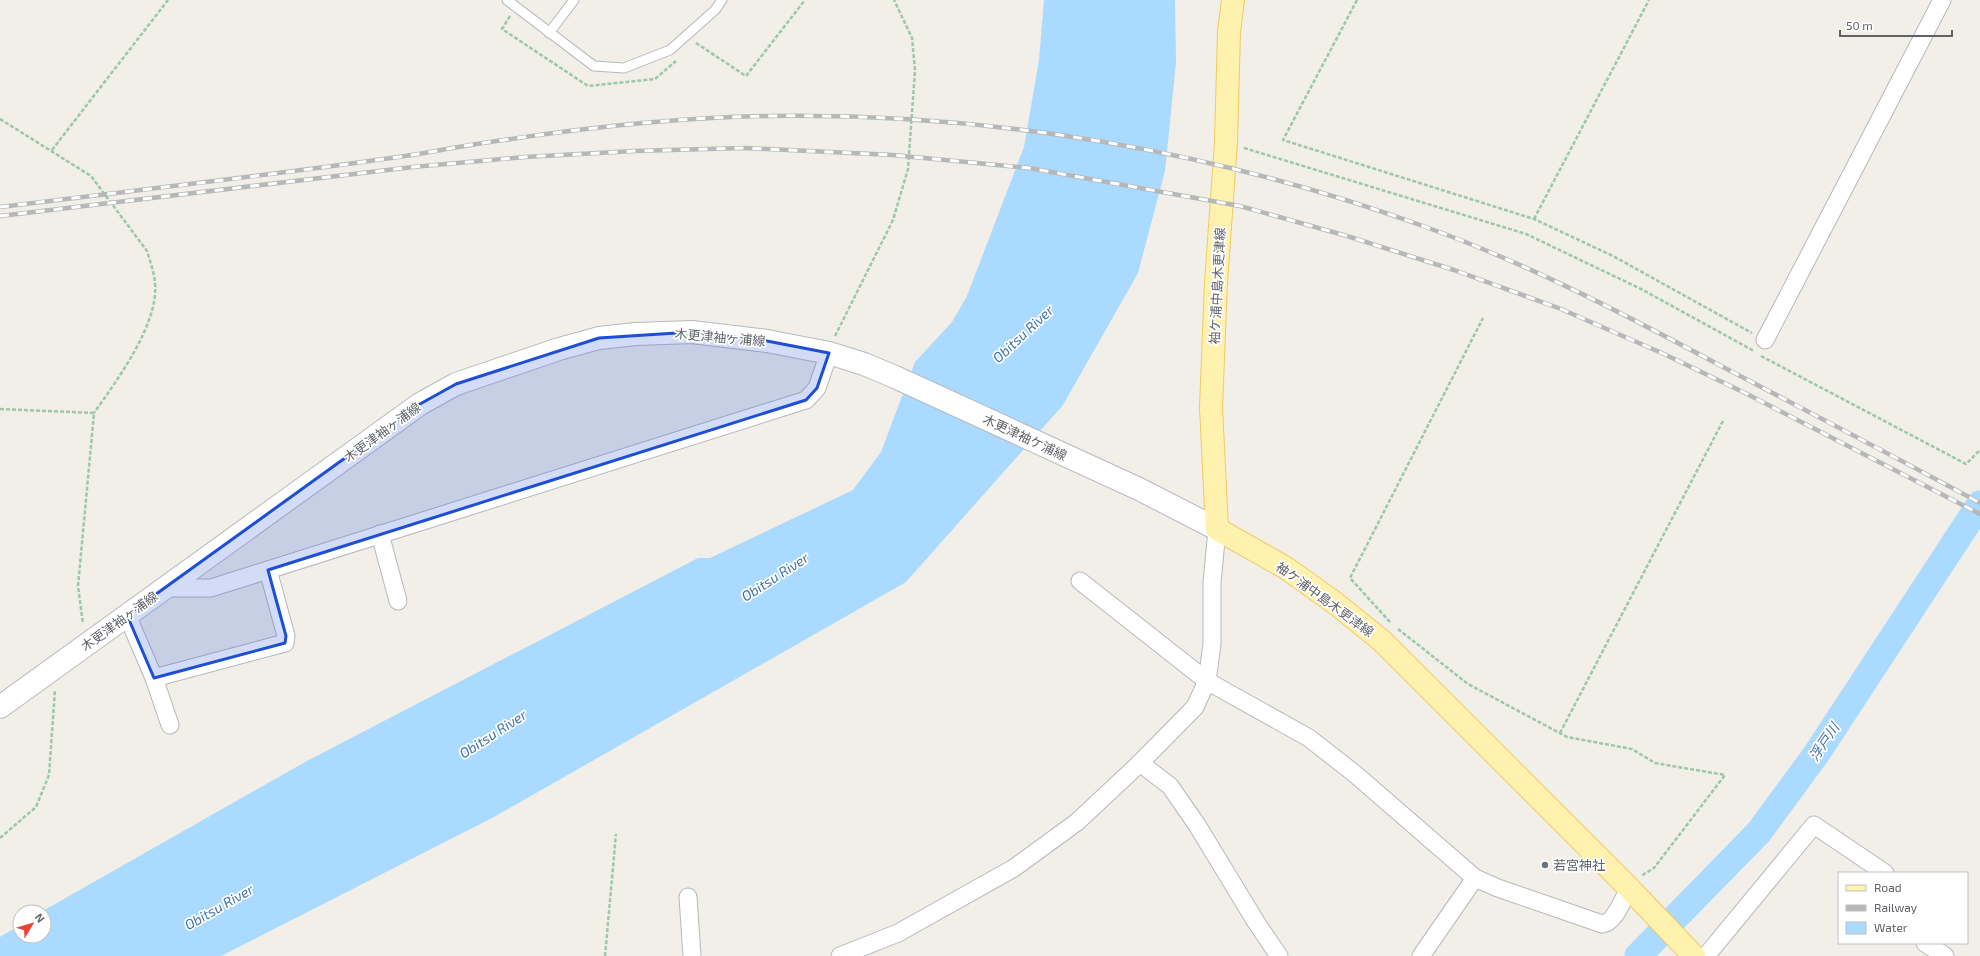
<svg xmlns="http://www.w3.org/2000/svg" width="1980" height="956" viewBox="0 0 1980 956" font-family="'Exo 2','Noto Sans JP',sans-serif">
<rect width="100%" height="100%" fill="#f1efe8"/>
<polygon fill="#aadaff" points="1044,0 1175,0 1176,62 1165,171 1138,273 1063,405 906,582 494,817 221,956 0,956 0,937 20,925 20,936 44,936 44,912 41,912 305,762 698,558 710,558 853,490 881,452 915,362 952,322 967,296 1024,147 1039,60"/>
<g fill="none" stroke-linecap="round" stroke-linejoin="round">
<polyline stroke="#aadaff" stroke-width="27" points="1638,956 1759,832 1817,753 1980,504"/>
<g stroke="#b5b8bc" stroke-width="11">
<g id="service">
<polyline points="507,0 594,66 624,68 670,50 715,10 722,0"/>
<polyline points="549,33 574,0"/>
</g>
</g>
<g stroke="#b5b8bc" stroke-width="19">
<g id="minor">
<polyline points="1765,340 1942,0"/>
<polyline points="380,534 398,601"/>
<path d="M1080,581L1207,681L1309,738L1355,774L1475,878L1498,888L1602,924C1615,923 1623,899 1629,888"/>
<polyline points="166,588 211,588 806,400 817,388 829,353"/>
<polyline points="127,615 154,678"/>
<polyline points="170,725 154,678 285,643 286,636 268,570"/>
<polyline points="1140,763 1170,786 1197,825 1256,922 1279,956"/>
<polyline points="688,897 692,956"/>
<polyline points="1925,943 1945,956"/>
<polyline points="840,956 898,933 1014,868 1077,822 1140,763 1195,707 1207,681 1212,644 1212,583 1217,529"/>
<polyline points="1421,956 1475,878"/>
<polyline points="1706,956 1814,825 1885,873"/>
</g>
</g>
<g stroke="#b6babf" stroke-width="24">
<polyline id="secondary" points="0,707 420,404 456,384 559,349 599,338 636,334 692,332 767,341 829,353 864,364 895,377 1139,489 1217,529"/>
</g>
<g stroke="#f2c960" stroke-width="24">
<polyline id="primary" points="1233,0 1229,32 1226,142 1216,283 1211,407 1217,529 1286,568 1335,603 1382,641 1629,888 1694,956"/>
</g>
<g stroke="#9cc7a9" stroke-width="2.5" stroke-dasharray="4 2" stroke-linecap="butt">
<polyline points="1357,0 1283,140 1534,219 1613,256 1752,333"/>
<polyline points="510,16 502,29 588,86 655,79 676,61"/>
<polyline points="696,43 746,76 805,0"/>
<path d="M0,119L91,176L147,251C150,261 154,272 155,283C159,324 117,380 94,413"/>
<polyline points="1244,148 1526,234 1641,289 1754,351"/>
<polyline points="52,150 168,0"/>
<polyline points="1534,219 1649,0"/>
<polyline points="835,336 893,220 908,169 915,70 912,38 894,0"/>
<polyline points="1761,356 1966,464 1980,450"/>
<polyline points="0,409 94,413 78,586 83,624"/>
<polyline points="1390,622 1350,578 1483,318"/>
<polyline points="1398,629 1468,684 1567,737 1632,749 1655,763 1725,775 1654,868 1641,876"/>
<polyline points="1560,733 1724,419"/>
<polyline points="0,838 36,807 49,775 55,690"/>
<polyline points="605,956 616,834"/>
</g>
<use href="#service" stroke="#fff" stroke-width="9"/>
<use href="#minor" stroke="#fff" stroke-width="17"/>
<use href="#secondary" stroke="#fff" stroke-width="22"/>
<use href="#primary" stroke="#fff2af" stroke-width="22"/>
<g stroke="#b6b7b8" stroke-width="4.5">
<g id="rail">
<path d="M0,207C137,190 275,175 412,155C442,150 473,144 504,140C592,127 683,117 772,116C994,113 1215,151 1423,226C1527,263 1626,315 1723,367C1809,412 1895,457 1980,503"/>
<polyline points="0,216 413,167 525,157 634,151 744,148 893,155 1029,168 1240,206 1347,236 1454,270 1561,309 1664,354 1745,393 1980,514"/>
</g>
</g>
<use href="#rail" stroke="#fff" stroke-width="3" stroke-dasharray="9" stroke-linecap="butt"/>
</g>
<path fill="#1d4ed8" fill-opacity="0.2" stroke="#1d4ed8" stroke-width="3" stroke-linejoin="round" d="M692,332L767,341L829,353L817,388L806,400L268,570L286,636L285,643L154,678L127,615L420,404L456,384L599,338Z"/>
<circle fill="#6b7280" stroke="#fff" stroke-width="1.5" cx="1545" cy="865" r="4"/>
<g text-anchor="middle" stroke-width="3.5" stroke-linejoin="round" paint-order="stroke">
<g font-size="13" fill="#5f6368" stroke="#fff">
<text transform="translate(1217 286) rotate(-87)" y="5">袖ケ浦中島木更津線</text>
<text transform="translate(720 337) rotate(5)" y="5">木更津袖ヶ浦線</text>
<text transform="translate(382 432) rotate(-36)" y="5">木更津袖ヶ浦線</text>
<text transform="translate(1025 437) rotate(25)" y="5">木更津袖ケ浦線</text>
<text transform="translate(1325 599) rotate(36)" y="5">袖ケ浦中島木更津線</text>
<text transform="translate(119 621) rotate(-36)" y="5">木更津袖ヶ浦線</text>
</g>
<g font-size="13" fill="#5b616d" stroke="#fff" text-anchor="start">
<text x="1553" y="870">若宮神社</text>
</g>
<g font-size="14" font-style="italic" fill="#4174aa" stroke="#fff">
<text transform="translate(1023 334) rotate(-43)" y="5">Obitsu River</text>
<text transform="translate(775 577) rotate(-33)" y="5">Obitsu River</text>
<text transform="translate(493 734) rotate(-33)" y="5">Obitsu River</text>
<text transform="translate(1824 742) rotate(-56)" y="5">浮戸川</text>
<text transform="translate(219 907) rotate(-30)" y="5">Obitsu River</text>
</g>
</g>
<rect x="1838" y="872" width="130" height="72" fill="#ffffff" stroke="#bfc1c3"/>
<rect x="1846" y="885" width="20" height="6" fill="#fff2af" stroke="#bfc1c3"/>
<text x="1874" y="892" font-size="12" fill="#5f6368">Road</text>
<rect x="1846" y="905" width="20" height="6" fill="#b6b7b8" stroke="#bfc1c3"/>
<text x="1874" y="912" font-size="12" fill="#5f6368">Railway</text>
<rect x="1846" y="922" width="20" height="12" fill="#aadaff" stroke="#bfc1c3"/>
<text x="1874" y="932" font-size="12" fill="#5f6368">Water</text>
<g transform="translate(32 924) rotate(52)"><circle r="19" fill="#ffffff" stroke="#bfc1c3"/>
<path d="M0-3L7 15L0 10L-7 15Z" fill="#ea4335"/>
<text y="-6" font-size="11" font-weight="bold" text-anchor="middle" fill="#5f6368">N</text>
</g>
<path d="M1840 30v6h112v-6" fill="none" stroke="#5f6368" stroke-width="2"/>
<text x="1846" y="30" font-size="12" fill="#5f6368" stroke="#ffffff" stroke-width="3" paint-order="stroke">50 m</text>
</svg>
